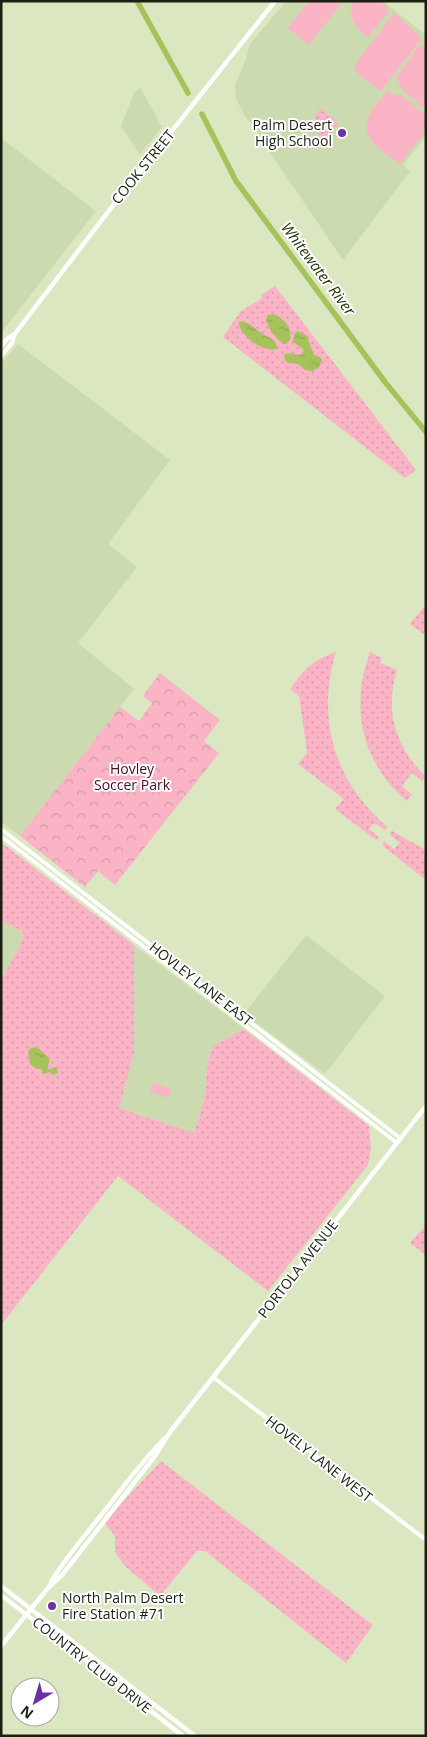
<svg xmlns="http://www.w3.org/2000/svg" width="427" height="1737" viewBox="0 0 427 1737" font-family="'Open Sans',sans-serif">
<defs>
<pattern id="grass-dots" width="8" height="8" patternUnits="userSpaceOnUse" patternTransform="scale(1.25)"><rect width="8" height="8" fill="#fab4c6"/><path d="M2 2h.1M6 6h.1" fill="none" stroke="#d69aa9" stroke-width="1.8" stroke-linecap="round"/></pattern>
<pattern id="park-crowns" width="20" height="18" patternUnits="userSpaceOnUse" patternTransform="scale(1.25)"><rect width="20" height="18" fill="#fab4c6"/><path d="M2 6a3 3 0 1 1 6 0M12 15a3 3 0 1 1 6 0" fill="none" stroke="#d69aa9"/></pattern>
<pattern id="water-ripples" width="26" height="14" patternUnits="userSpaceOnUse" patternTransform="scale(1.25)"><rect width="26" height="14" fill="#a5c35a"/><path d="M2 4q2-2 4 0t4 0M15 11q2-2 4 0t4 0" fill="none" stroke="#8da74d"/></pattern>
</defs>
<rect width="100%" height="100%" fill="#dae7c1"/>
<g fill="#ccdbaf">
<polygon points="286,1 383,1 426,35 426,136 403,165 410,171 343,260 265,145 257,131 246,118 237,101 235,91 235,85 246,59 250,44"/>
<polygon points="140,87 162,127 140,155 121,126 134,93"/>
<polygon points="1,138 96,211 1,333"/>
<polygon points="18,344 170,460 108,544 137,567 78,643 134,689 20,836 1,822 1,364"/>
<polygon points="1,921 23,932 21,944 1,980"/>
<polygon points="306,935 385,996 325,1074 244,1014"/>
<polygon points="134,945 244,1029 213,1046 208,1061 205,1098 194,1133 119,1108 134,1053"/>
</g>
<g fill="url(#grass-dots)">
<path d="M320,108L339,123L325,141C314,132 311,120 320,108Z"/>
<polygon points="275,286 416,470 405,478 223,337 240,312 262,298 261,295"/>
<polygon points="426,604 426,636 410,624"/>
<path d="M336,652C316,720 334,780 387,827L385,830L374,823L369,829L379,837L376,840L335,809L344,799L298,764L307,753L299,696L290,689C306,668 310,662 336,652Z"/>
<path d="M370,652L382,658L380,663L397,670C384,711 396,748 426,777L422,781L412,773L402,786L412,795L407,801C361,762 350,708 370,652Z"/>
<polygon points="392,831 426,850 426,880 383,846 384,841 394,849 400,843 389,834"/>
<polygon points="1,842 134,945 134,1053 119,1108 194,1133 205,1098 208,1061 213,1046 244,1029 369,1126 371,1149 368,1165 268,1291 118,1176 1,1325 1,980 21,944 23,932 1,921"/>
<polygon points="426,1225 426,1255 410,1243"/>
<polygon points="161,1461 373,1625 346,1663 205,1551 197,1551 160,1596 125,1566 115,1552 115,1536 104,1522"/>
</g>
<polygon fill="url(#park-crowns)" points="160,673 220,720 204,741 219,753 115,885 98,871 85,887 20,836 120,707 139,721 152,703 143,696"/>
<g fill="#fab4c6">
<polygon points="309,1 338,1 341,4 309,45 288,28"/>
<path d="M353,1H379L388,8V12L368,38C356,28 347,17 353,1Z"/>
<polygon points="394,13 422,38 382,90 379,90 355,71 356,63"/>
<polygon points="426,42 426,110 403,90 396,77 419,46 423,45"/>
<path d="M388,90L394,95L400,94L426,115V131L400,164C386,153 358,139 369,116C373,107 382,98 388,90Z"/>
<polygon points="153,1083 171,1089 168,1098 150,1092"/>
</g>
<g fill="url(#water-ripples)">
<path d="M274,314C284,319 293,328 290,340L286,344H283L272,333L266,321L268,315Z"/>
<path d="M242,321C252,324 256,330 264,335C271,339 277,339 277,349C265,354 238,335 239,322Z"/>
<polygon points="297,331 306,335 314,355 320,357 322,360 319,367 313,371 305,370 298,364 288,363 285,360 284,355 287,353 299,355 304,353 303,349 293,342 294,335"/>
<polygon points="37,1047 50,1059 47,1070 56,1067 58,1073 53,1075 49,1072 44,1074 41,1069 37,1069 30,1064 28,1051 31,1048"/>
</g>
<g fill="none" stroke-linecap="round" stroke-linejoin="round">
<g stroke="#a5c35a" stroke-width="5.5">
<polyline points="137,1 188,93"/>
<polyline points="202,114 236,181 385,382 426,432"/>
</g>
<g stroke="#fff" stroke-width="4">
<polyline points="1,829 400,1138"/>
<polyline points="1,836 397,1143"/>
<polyline points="213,1377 426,1540"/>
</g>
<g stroke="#fff" stroke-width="4.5">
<polyline points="1,346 8,338 14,335 114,204 275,1"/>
<polyline points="1,356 12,343 14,335"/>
<path d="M51,1582C65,1558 85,1536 102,1514C122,1489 141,1462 164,1439"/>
<polyline points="1,1586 195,1736"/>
<polyline points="1,1595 183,1736"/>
<polyline points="1,1646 48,1588 62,1575 155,1456 170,1432 426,1106"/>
</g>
</g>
<g fill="#6c30a6" stroke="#fff" stroke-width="2">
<circle cx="342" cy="133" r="5"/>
<circle cx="52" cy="1606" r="5"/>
</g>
<g text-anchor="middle" stroke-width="4" stroke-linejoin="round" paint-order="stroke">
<g font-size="14" fill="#1b1f11" stroke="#fff" text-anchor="end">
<text x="332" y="130">Palm Desert<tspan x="332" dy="16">High School</tspan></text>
<text x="62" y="1603" text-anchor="start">North Palm Desert<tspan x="62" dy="16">Fire Station #71</tspan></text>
</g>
<g font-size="14" fill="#1b1f11" stroke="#fff">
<text transform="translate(143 167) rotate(-51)" y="5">COOK STREET</text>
<text transform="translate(201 984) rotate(38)" y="5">HOVLEY LANE EAST</text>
<text transform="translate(298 1269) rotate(-52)" y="5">PORTOLA AVENUE</text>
<text transform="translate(319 1459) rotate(38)" y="5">HOVELY LANE WEST</text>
<text transform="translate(92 1665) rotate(38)" y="5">COUNTRY CLUB DRIVE</text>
</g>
<g font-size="14" fill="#4d0a25" stroke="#fff">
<text x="132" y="774">Hovley<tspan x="132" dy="16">Soccer Park</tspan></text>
</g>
<g font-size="15" font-style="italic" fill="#283307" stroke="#fff">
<text transform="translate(318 269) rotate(53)" y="5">Whitewater River</text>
</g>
</g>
<rect width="427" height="1737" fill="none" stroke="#1b1f11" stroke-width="5"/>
<g transform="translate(35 1702) rotate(218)"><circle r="24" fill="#ffffff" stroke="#a4a5a0"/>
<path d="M0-4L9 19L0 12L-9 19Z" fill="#6c30a6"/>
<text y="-8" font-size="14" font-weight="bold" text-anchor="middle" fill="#1b1f11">N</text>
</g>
</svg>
